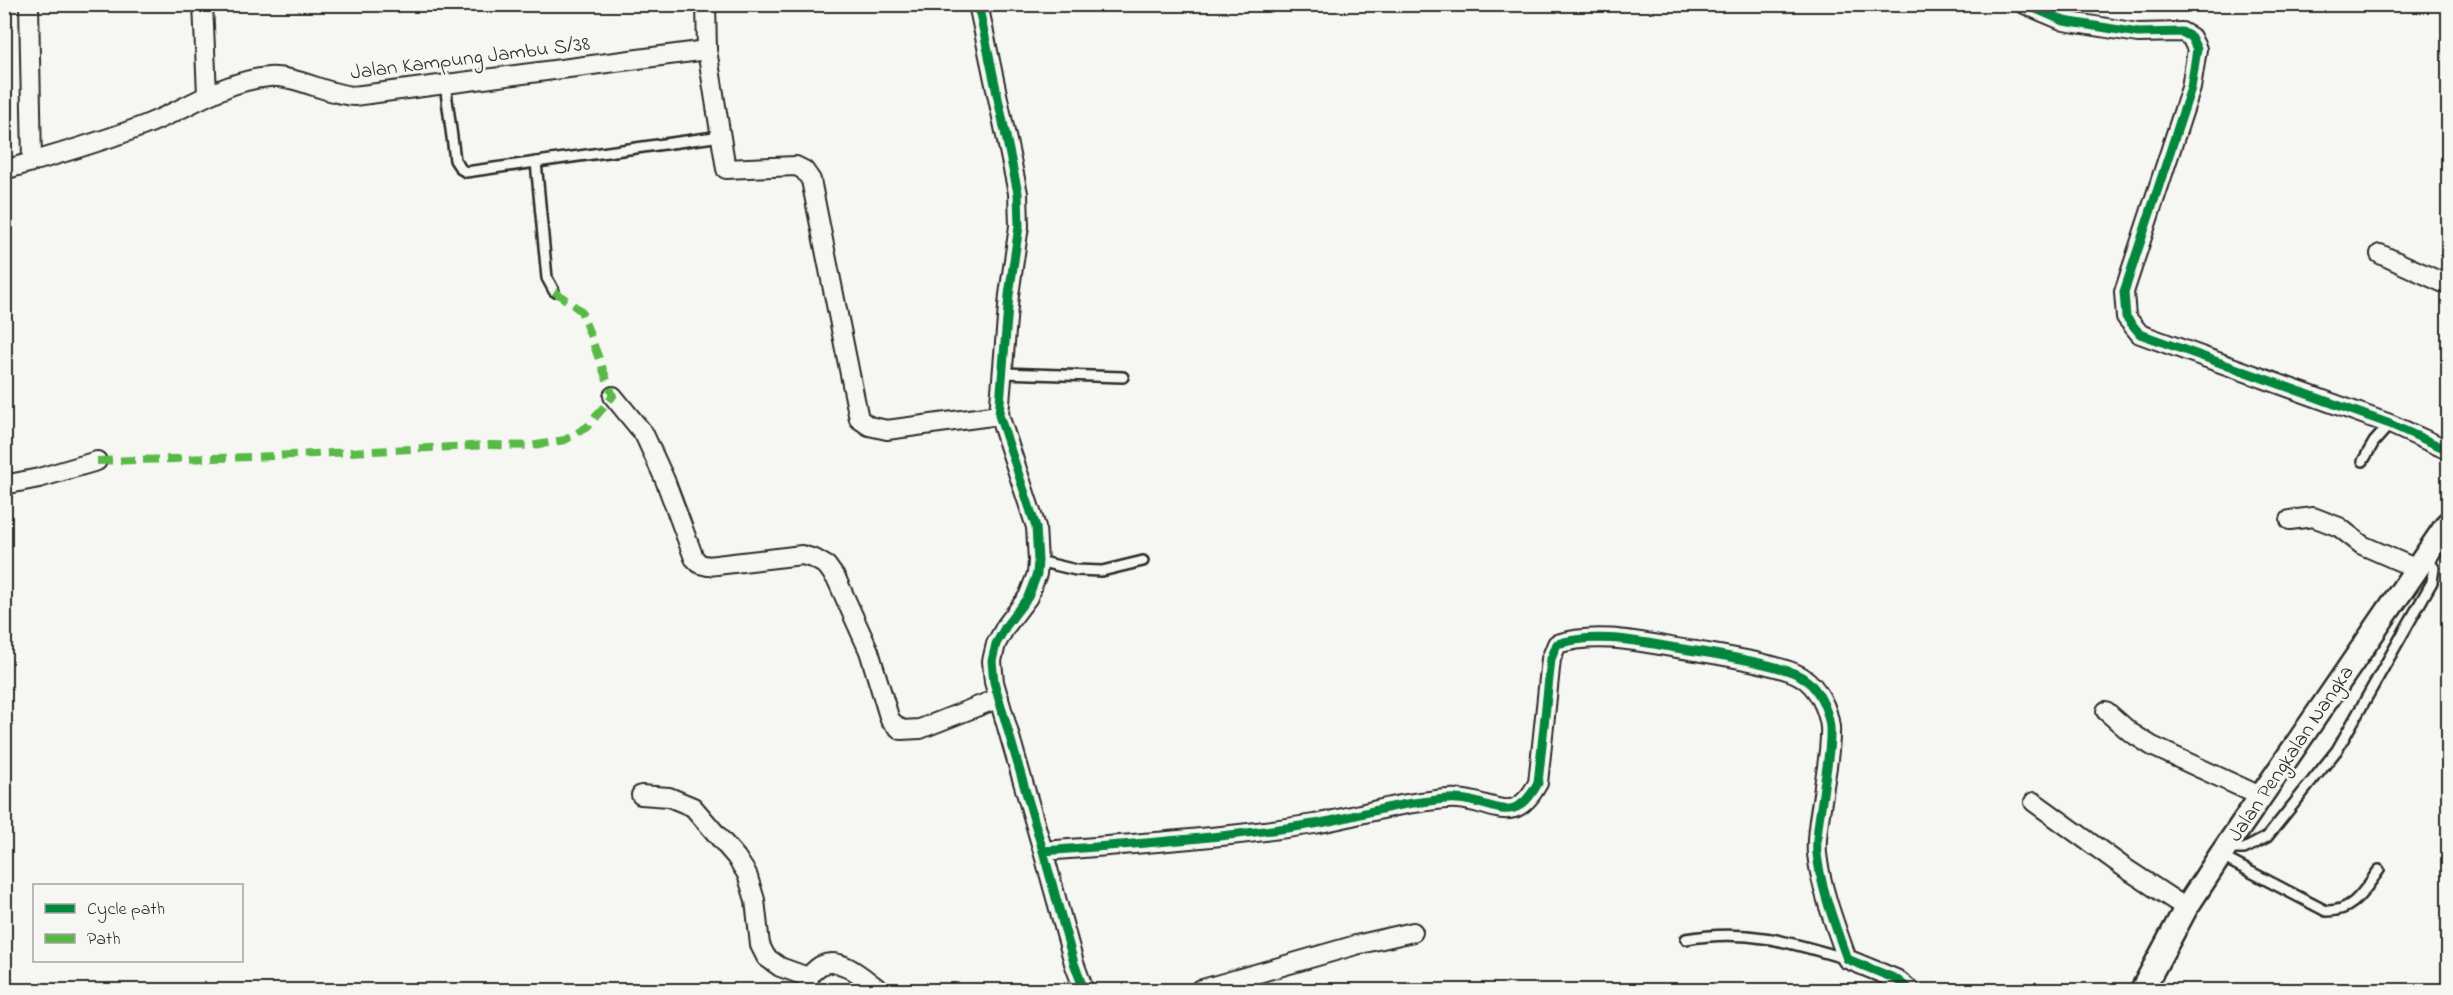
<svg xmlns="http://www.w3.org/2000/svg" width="2453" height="995" viewBox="0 0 2453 995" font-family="'Indie Flower',sans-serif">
<rect width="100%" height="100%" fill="#f6f6f2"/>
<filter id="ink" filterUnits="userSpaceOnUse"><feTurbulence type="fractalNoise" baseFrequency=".0167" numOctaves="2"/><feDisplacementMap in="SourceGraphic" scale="12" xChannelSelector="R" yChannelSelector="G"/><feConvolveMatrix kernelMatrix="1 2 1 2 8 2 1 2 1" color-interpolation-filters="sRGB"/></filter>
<g filter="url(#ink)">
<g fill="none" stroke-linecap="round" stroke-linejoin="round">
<g stroke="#2b2b2b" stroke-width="14">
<g id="service">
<polyline points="445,84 455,160 461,169 466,172 721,136"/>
<polyline points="536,162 547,278 554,291"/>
<polyline points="1004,373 1123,377"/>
<polyline points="2363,461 2374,442 2390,424"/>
<polyline points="1038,561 1076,570 1102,571 1143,561"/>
<polyline points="2227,849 2244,849 2267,837 2337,750 2432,582 2434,568 2426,557"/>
<path d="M2220,856L2326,911C2354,912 2364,890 2379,870"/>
<path d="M1686,939C1745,928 1791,942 1847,959"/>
</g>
</g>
<g stroke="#2b2b2b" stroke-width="22">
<g id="minor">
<polyline points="29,4 32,161"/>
<polyline points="203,4 207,94"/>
<polyline points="706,4 707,50 726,169 796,166 804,170 811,180 859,419 869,426 887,430 999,415"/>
<polyline points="978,4 1018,193 1019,226 1009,295 999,415 1036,527 1038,561 1037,574 1028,597 1006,626 996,644 992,661 994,682 1043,851"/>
<polyline points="2024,4 2064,21 2138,33 2182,32 2191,37 2197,49 2191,88 2124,292 2126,317 2140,334 2390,424 2448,450"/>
<path d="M4,170C52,156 99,143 145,125C187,109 223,81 269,77C295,75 326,94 354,96L707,50"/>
<polyline points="2380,254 2448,285"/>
<polyline points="613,396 644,434 665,480 694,558 700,564 708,566 802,555 815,559 827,566 837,580 869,651 890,720 901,730 920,729 999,698"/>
<polyline points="4,485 39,478 97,461"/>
<polyline points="2290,520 2313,517 2339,527 2362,545 2417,569"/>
<polyline points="2106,711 2130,732 2152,746 2260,796"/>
<polyline points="641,795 669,797 693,807 736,857 747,874 755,900 760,945 766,957 780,967 808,977 810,990"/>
<polyline points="2034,802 2125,868 2186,908"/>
<path d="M808,977C812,973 817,967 822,965C843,956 865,980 880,990"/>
<path d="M1084,990L1074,963L1043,851C1133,844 1225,838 1314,824C1350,818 1385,806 1421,802C1432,801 1445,798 1457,799C1495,801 1513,829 1538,783L1551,659L1557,644C1602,630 1651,645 1696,651C1720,655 1784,665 1802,677C1818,687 1828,709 1830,727C1831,746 1827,767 1824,786C1822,807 1815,832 1817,854C1821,889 1835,925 1847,959L1896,979L1910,990"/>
<polyline points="1199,990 1356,945 1413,932"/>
</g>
</g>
<g stroke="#2b2b2b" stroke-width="27">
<polyline id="tertiary" points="2142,990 2186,908 2220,856 2448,523"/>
</g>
<use href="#service" stroke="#f6f6f2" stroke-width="9"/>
<use href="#minor" stroke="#f6f6f2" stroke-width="18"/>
<use href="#tertiary" stroke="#f6f6f2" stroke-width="22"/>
<polyline stroke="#58b947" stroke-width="8" stroke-dasharray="15 8" stroke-linecap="butt" points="97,461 253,457 489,445 531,446 565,440 587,427 613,396 581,311 554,291"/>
<g stroke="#f6f6f2" stroke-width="13">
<g id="cycleway">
<polyline points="978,4 1018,193 1019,226 1009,295 999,415 1036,527 1038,561 1037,574 1028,597 1006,626 996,644 992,661 994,682 1043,851"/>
<polyline points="2024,4 2064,21 2138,33 2182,32 2191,37 2197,49 2191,88 2124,292 2126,317 2140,334 2390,424 2448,450"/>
<path d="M1084,990L1074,963L1043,851C1133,844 1225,838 1314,824C1350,818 1385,806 1421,802C1432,801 1445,798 1457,799C1495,801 1513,829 1538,783L1551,659L1557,644C1602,630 1651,645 1696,651C1720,655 1784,665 1802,677C1818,687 1828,709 1830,727C1831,746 1827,767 1824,786C1822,807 1815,832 1817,854C1821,889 1835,925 1847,959L1896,979L1910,990"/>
</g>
</g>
<use href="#cycleway" stroke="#00873e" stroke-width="9"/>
</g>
</g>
<g text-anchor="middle" stroke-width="5" stroke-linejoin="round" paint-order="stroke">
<g font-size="21" fill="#2b2b2b" stroke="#f6f6f2">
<text transform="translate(470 57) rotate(-7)" y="7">Jalan Kampung Jambu S/38</text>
<text transform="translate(2290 753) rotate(-56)" y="7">Jalan Pengkalan Nangka</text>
</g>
</g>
<rect width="2453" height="995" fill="none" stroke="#f6f6f2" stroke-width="24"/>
<rect x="12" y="12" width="2429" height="971" fill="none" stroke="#2b2b2b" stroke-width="2" filter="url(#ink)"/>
<rect x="33" y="884" width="210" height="78" fill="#f6f6f2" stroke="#a5a5a2" stroke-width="1.5"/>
<rect x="45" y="904" width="30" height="9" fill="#00873e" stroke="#a5a5a2" stroke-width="1.5"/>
<text x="87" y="914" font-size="18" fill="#2b2b2b">Cycle path</text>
<rect x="45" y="934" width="30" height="9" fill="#58b947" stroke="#a5a5a2" stroke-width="1.5"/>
<text x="87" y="944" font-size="18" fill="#2b2b2b">Path</text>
</svg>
